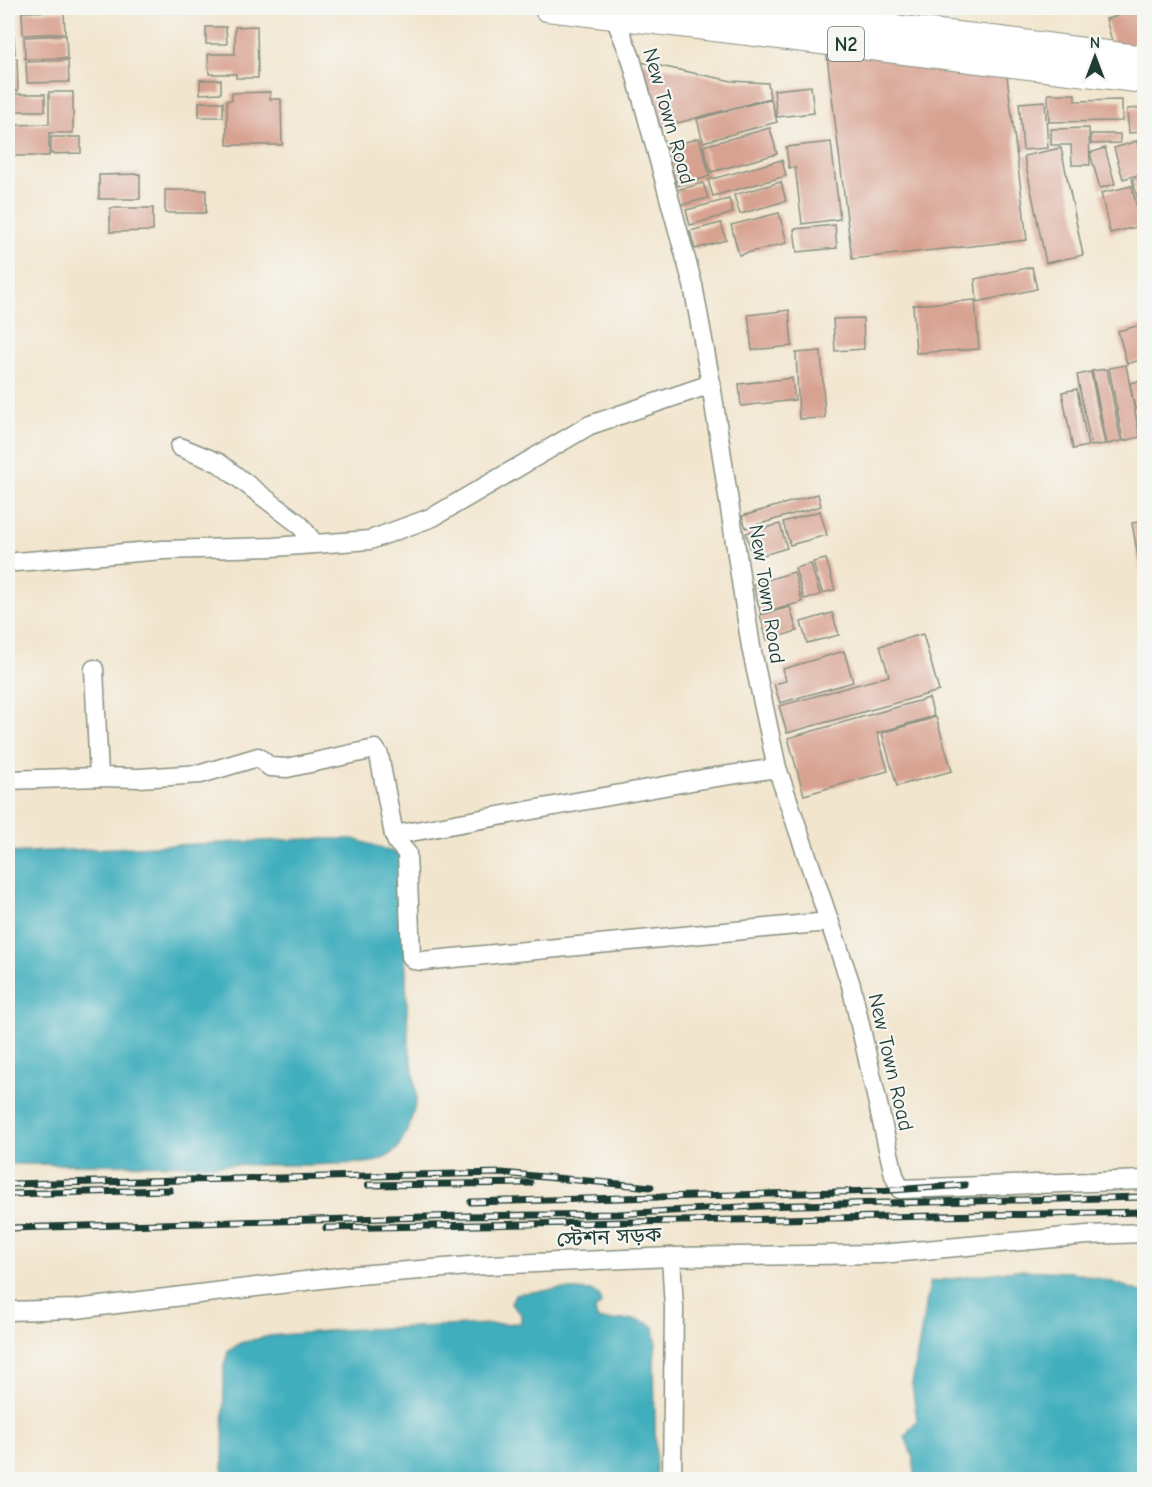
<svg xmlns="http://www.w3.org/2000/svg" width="1152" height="1487" viewBox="0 0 1152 1487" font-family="'Comic Neue','Noto Sans Bengali',sans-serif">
<rect width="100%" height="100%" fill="#f6f6f2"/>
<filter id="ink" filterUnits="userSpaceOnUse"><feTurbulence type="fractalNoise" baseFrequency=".0167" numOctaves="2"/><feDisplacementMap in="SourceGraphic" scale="12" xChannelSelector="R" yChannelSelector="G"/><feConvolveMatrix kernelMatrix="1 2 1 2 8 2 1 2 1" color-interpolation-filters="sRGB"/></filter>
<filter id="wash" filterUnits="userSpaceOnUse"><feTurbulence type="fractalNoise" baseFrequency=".008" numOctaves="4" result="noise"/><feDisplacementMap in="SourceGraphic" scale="24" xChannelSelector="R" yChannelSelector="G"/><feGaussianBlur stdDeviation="1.35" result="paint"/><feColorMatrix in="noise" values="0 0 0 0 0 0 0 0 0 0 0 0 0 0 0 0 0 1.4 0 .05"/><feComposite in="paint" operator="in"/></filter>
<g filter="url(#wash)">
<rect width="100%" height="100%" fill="#f2e5ce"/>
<g fill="#40aebd" stroke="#307678" stroke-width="1.5">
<polygon points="307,839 354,839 402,855 408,1037 417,1098 409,1127 397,1149 388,1156 378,1161 365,1163 306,1165 8,1164 8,853"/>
<polygon points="1015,1270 1072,1272 1112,1282 1144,1293 1144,1479 916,1479 913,1457 905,1436 917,1420 912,1384 930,1282"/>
<path d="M559,1289L591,1291L599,1295L601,1304L595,1310L597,1319C618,1325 634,1312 654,1327L656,1342L654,1363L656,1479H223L224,1365L228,1352L240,1343L270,1336L339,1330L521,1323V1314L511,1304L515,1294Z"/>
</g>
<g id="blocks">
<g fill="#d8a291">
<polygon points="908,8 933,8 934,13 908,9"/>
<polygon points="1144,9 1144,46 1114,49 1106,19"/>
<polygon points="64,11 65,33 23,35 22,12"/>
<rect x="8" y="17" width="4" height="14"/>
<polygon points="257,26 258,78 236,78 236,74 209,74 208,54 235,54 235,27"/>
<polygon points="206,27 226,27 227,44 206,44"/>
<polygon points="66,35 67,58 25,59 24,37"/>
<polygon points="8,37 14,37 15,54 8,54"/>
<polygon points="826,48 1006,68 1027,240 852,259"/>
<polygon points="8,58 17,58 18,91 8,91"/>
<polygon points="68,60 69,82 27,83 26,62"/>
<polygon points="641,62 732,81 768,83 770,98 659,128"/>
<polygon points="200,80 221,80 221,93 200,94"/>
<polygon points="811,86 814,113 777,117 774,90"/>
<polygon points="49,92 73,92 73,133 49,133 49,156 12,156 12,125 49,124"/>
<polygon points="270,92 270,99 281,99 282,145 227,145 227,100 232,100 232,93"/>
<rect x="12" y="94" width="33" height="17"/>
<polygon points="1048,94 1075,94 1075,101 1122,100 1122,121 1049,122"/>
<polygon points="771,99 777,122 703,142 697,119"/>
<polygon points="1045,101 1048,148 1023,150 1019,103"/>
<rect x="199" y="102" width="24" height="15"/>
<polygon points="1141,108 1143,132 1129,133 1127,109"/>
<polygon points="770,128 777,154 711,172 703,146"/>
<polygon points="1089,128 1090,165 1072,165 1071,145 1051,145 1051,129"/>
<polygon points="1091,134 1120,134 1120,143 1091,144"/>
<polygon points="51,137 81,137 81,153 51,154"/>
<polygon points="699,138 710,176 677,186 665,148"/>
<polygon points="1137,141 1144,173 1123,179 1114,148"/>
<polygon points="831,142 840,219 802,224 795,167 789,168 786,147"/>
<polygon points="1061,148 1083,255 1046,263 1024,156"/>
<polygon points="1105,148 1115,184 1100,188 1090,153"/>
<polygon points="782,160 786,176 713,196 708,180"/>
<polygon points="140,174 140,199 99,199 99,175"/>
<polygon points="1144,176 1144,219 1132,179"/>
<polygon points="781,182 786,201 740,214 734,195"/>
<polygon points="703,183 708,198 681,205 677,190"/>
<polygon points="1132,186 1141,226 1110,233 1101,193"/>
<rect x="165" y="190" width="41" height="23"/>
<polygon points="729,199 733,213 690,225 686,210"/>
<polygon points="110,208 153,208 153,231 110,232"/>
<polygon points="779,213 787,243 739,255 731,225"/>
<polygon points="721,223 726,240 695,249 690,231"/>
<polygon points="835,225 837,248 797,252 794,229"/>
<polygon points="1032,267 1037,289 977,302 975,279"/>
<polygon points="975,300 979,349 916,353 913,305"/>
<polygon points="789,310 792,346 752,350 748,315"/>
<polygon points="863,318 864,349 835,351 833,319"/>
<polygon points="1144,324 1144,359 1127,364 1118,331"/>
<polygon points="821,351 825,418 799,419 796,353"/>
<polygon points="1126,365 1140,437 1123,441 1109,368"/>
<polygon points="1107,369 1121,441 1107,444 1092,371"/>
<polygon points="1091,372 1105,444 1091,446 1077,375"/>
<polygon points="792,378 795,400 741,406 739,384"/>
<polygon points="1144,380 1144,407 1135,409 1130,383"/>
<polygon points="1077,389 1088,446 1073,449 1062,392"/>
<polygon points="818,494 821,506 746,528 742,516"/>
<polygon points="820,511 827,535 790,545 783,522"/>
<polygon points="1144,521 1144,574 1141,574 1132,523"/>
<polygon points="780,524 787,548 753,558 746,533"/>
<polygon points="826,559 835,590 822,593 813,562"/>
<polygon points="811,564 820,595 804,599 795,568"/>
<polygon points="794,572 802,602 761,614 753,584"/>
<polygon points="790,607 797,631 767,640 760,615"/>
<polygon points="832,613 839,635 807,643 801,622"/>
<polygon points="923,634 939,691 787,733 779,706 889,676 880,646"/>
<polygon points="844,651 853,682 780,703 774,684 786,681 783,669"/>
<polygon points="929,698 934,716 877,733 888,771 804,795 788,738"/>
<polygon points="936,717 952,771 897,786 882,733"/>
</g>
</g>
</g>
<g filter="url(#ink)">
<use href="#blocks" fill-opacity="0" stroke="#889181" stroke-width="1.5"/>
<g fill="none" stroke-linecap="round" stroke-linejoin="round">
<g stroke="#889181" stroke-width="21">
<g id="minor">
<polyline points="611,8 631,58 693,285 711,384 751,647 777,768 851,985 894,1175 900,1189 1144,1180"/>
<polyline points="180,447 219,463 299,524 314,543"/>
<polyline points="16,562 163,550 273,547 370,540 433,517 590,425 711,384"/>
<polyline points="94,669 99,777"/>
<polyline points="8,780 99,777 139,778 201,774 258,757 270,767 287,768 375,749 379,755 394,835 397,842 407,853 411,956 414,960 422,961 828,922"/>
<polyline points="394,835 703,779 777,768"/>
<polyline points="671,1257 674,1308 672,1480"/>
<polyline points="8,1311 76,1309 346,1276 469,1266 671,1257 881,1254 1087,1235 1144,1233"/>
</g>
</g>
<g stroke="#889181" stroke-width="28">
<g id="highway">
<polyline points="547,8 1144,80"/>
<polyline points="717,8 1001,40 1144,59"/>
</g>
</g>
<use href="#minor" stroke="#fff" stroke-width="18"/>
<use href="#highway" stroke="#fff" stroke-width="26"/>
<g stroke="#1f3d34" stroke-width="7">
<g id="rail">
<polyline points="8,1184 502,1173 651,1187"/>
<polyline points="368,1185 530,1183"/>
<polyline points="8,1194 170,1190"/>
<polyline points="471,1202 878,1191 965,1185"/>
<polyline points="8,1228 465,1216 618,1214 758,1206 1144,1197"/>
<polyline points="326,1228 1144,1212"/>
</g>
</g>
<use href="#rail" stroke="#f6f6f2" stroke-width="4.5" stroke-dasharray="14" stroke-linecap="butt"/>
</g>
</g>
<g text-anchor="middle" stroke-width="4.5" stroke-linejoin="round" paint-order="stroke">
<rect fill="#f6f6f2" stroke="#60746d" stroke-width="1.5" x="828" y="27" width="36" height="34" rx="4.5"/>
<g font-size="20" font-weight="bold" fill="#1f3d34">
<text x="846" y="51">N2</text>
</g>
<g font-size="21" fill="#1f3d34" stroke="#f6f6f2">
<text transform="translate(669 116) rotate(74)" y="7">New Town Road</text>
<text transform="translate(767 594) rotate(81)" y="7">New Town Road</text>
<text transform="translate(891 1062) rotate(77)" y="7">New Town Road</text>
<text transform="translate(609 1237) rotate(-3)" y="7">স্টেশন সড়ক</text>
</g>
</g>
<rect width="1152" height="1487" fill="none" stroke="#f6f6f2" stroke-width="30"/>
<g transform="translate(1095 57)" stroke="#f6f6f2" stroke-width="4.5" paint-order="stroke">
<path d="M0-4.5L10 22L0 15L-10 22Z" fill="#1f3d34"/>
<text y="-9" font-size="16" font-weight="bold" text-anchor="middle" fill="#1f3d34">N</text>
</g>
</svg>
